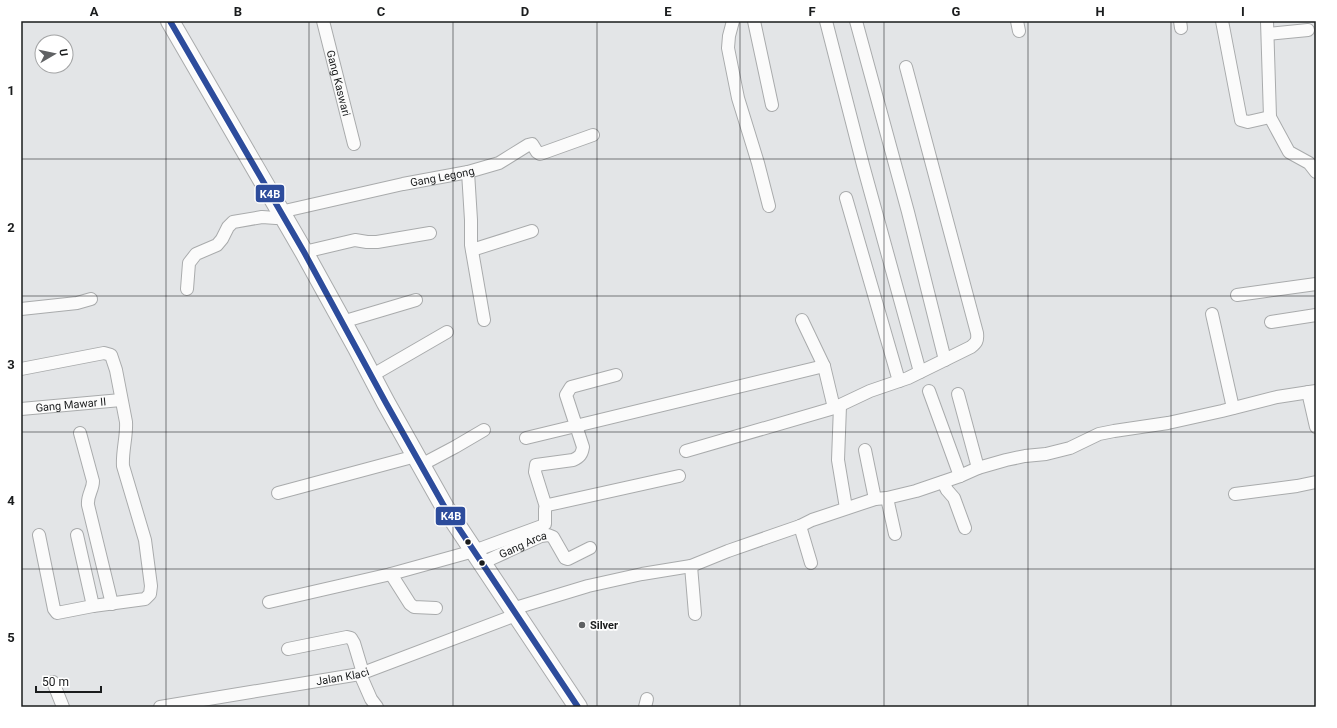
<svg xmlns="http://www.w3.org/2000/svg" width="1337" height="728" viewBox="0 0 1337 728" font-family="Roboto,sans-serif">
<rect width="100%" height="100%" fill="#e3e5e7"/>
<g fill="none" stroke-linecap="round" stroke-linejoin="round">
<g stroke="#a9abac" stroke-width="14">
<g id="minor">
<path id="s1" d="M323,21L354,144"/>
<polyline points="733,21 729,36 728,48 738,98 758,163 769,206"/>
<polyline points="754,21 772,105"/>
<polyline points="826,21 863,165 920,372"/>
<polyline points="856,21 908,212 945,360"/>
<polyline points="1017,21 1019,31"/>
<polyline points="1180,21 1181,28"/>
<polyline points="1222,21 1241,120 1248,122 1270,117"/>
<polyline points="1267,21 1270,117 1289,152 1309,163 1316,172"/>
<polyline points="1268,34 1308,30"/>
<polyline points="468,172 471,220 471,245 484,320"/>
<polyline points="846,198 899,381"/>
<path id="s2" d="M280,212L403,184L468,172L499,163L528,145L532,144L537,152L540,154L593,135"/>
<polyline points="472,250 532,231"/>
<polyline points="304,252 355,240 367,242 377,242 430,233"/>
<polyline points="187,289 189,263 196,254 217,245 222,239 228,227 233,222 262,217 276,218 283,216"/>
<polyline points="1237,295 1316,284"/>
<polyline points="21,309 77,303 91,299"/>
<polyline points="1212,314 1233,408"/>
<path d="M802,320L824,366L834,408L870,391L908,378L971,347C976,343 978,341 977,333L906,67"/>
<polyline points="342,322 416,300"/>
<polyline points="1271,322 1316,315"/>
<path d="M21,369L104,353L111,355L116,370L126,422C127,436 122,451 123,466L145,540L151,586L150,594L145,599L93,606L57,613L54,609L39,535"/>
<polyline points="371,376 447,332"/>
<polyline points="929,391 960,476"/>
<polyline points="1308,392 1316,427"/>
<polyline points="958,394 978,468"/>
<polyline points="840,406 838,460 846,508"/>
<path id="s3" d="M21,409L121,400"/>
<path d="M80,433L93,481C93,490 87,495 88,505L112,604"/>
<polyline points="526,438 824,366"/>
<polyline points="865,450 875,499"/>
<polyline points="686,451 834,408"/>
<polyline points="421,465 455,447 484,430"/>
<polyline points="943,482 947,490 954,498 965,528"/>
<polyline points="278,493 416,456"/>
<polyline points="1235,494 1297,486 1316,482"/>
<polyline points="887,498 895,534"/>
<path d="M546,507L535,472L536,465L573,460C580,457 582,454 583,447L566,395L571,387L616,375"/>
<polyline points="800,526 811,563"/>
<polyline points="77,535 93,606"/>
<path id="s4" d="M482,563L541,536L548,535L553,537L565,558L568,559L590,548"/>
<polyline points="691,566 695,614"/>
<polyline points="391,574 410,604 414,607 436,608"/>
<polyline points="269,602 391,574 474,551 542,526 545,524 545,509 548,505 679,476"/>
<polyline points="512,609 588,586 642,574 691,566 728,551 800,526 812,520 875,499 887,498 916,491 960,476 978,468 1006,460 1025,456 1046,454 1070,448 1099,434 1114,431 1168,423 1222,411 1277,397 1316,391"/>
<polyline points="288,649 347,637 351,638 354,643 363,673"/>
<polyline points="360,674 371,699 377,707"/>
<polyline points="53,682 63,707"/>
<path id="s5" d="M160,707L360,674L516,615"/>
<polyline points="645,707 647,699"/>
</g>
</g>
<g stroke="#a9abac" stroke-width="20">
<polyline id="highway" points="170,21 304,252 357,348 386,403 444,506 578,707"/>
</g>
<use href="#minor" stroke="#fbfbfb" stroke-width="12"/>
<use href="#highway" stroke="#fbfbfb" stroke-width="18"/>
<g stroke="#fff" stroke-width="9">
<polyline id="bus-1" points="170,21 304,252 386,403 444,506 578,707"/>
</g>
<use href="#bus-1" stroke="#2d4c9c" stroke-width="6"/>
</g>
<path fill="none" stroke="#1a1c1d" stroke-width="1" stroke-opacity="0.55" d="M166,21V707M309,21V707M453,21V707M597,21V707M740,21V707M884,21V707M1028,21V707M1171,21V707M21,159H1316M21,296H1316M21,432H1316M21,569H1316"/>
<g fill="#1a1c1d" stroke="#fff" stroke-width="1.5">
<circle cx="468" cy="542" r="3.5"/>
<circle cx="482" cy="563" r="3.5"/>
</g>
<circle fill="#606264" stroke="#fff" stroke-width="1.5" cx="582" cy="625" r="4"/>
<g text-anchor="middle" stroke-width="3.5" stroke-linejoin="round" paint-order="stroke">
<g font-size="11" fill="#1a1c1d" stroke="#fff">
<text dy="4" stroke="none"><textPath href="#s1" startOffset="64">Gang Kaswari</textPath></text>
<text dy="4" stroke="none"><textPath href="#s2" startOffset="166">Gang Legong</textPath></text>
<text dy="4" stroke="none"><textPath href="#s3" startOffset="50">Gang Mawar II</textPath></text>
<text dy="4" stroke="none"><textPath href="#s4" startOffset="45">Gang Arca</textPath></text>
<text dy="4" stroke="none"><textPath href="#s5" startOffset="185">Jalan Klaci</textPath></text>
</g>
<g font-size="11" font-weight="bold" fill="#1a1c1d" stroke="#fff" text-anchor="start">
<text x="590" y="629">Silver</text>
</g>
</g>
<g stroke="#fff" stroke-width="1.5">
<rect x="255" y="184" width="30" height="19" rx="4" fill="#2d4c9c"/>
<rect x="435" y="506" width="31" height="20" rx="4" fill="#2d4c9c"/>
</g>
<g font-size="11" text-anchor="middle" font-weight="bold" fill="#fff">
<text x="270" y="198">K4B</text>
<text x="451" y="520">K4B</text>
</g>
<rect width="1337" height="728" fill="none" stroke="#ffffff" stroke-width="44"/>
<g transform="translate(54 54) rotate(81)"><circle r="19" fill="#ffffff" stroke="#a3a4a5"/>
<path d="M0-3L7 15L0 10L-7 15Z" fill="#606264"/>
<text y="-6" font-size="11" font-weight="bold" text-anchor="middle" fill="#1a1c1d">U</text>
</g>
<path d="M36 686v6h65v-6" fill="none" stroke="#1a1c1d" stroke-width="2"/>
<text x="42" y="686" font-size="12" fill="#1a1c1d" stroke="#ffffff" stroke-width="3" paint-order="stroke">50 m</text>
<rect x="22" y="22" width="1293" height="684" fill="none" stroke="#1a1c1d" stroke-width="1.5"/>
<g font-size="13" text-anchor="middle" font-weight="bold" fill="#1a1c1d">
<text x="94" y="16">A</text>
<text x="238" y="16">B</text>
<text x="381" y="16">C</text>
<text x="525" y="16">D</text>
<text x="668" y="16">E</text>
<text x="812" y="16">F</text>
<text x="956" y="16">G</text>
<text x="1100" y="16">H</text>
<text x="1243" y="16">I</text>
<text x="11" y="95">1</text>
<text x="11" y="232">2</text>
<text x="11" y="369">3</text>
<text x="11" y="505">4</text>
<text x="11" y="642">5</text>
</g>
</svg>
